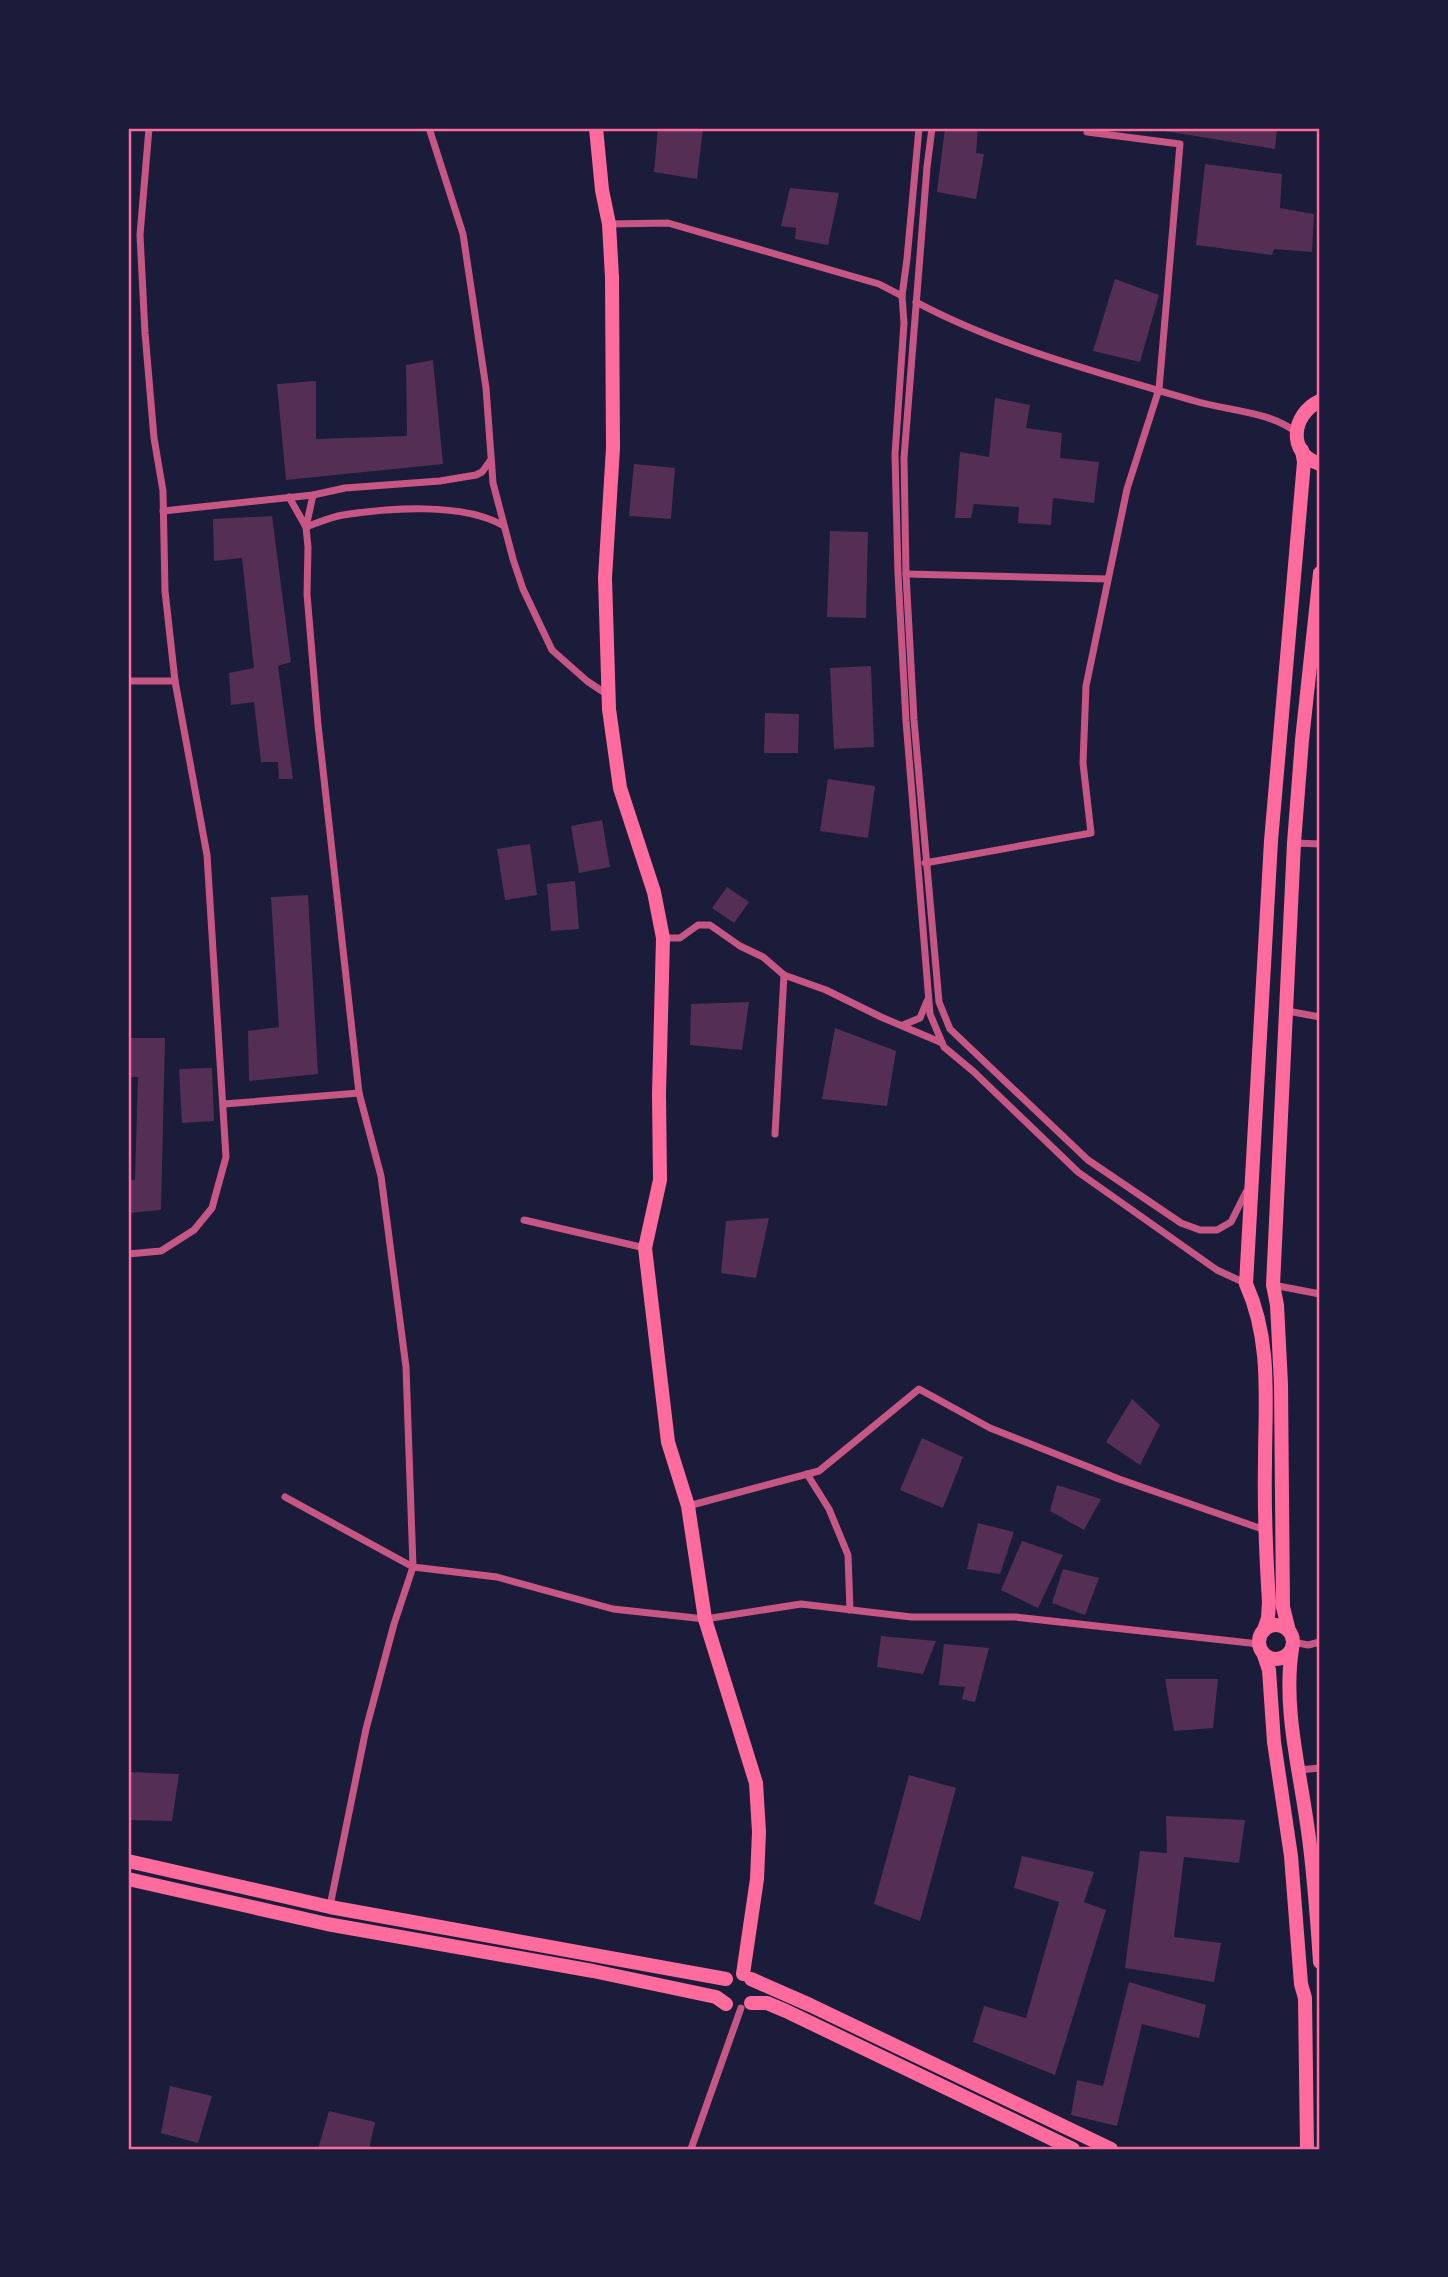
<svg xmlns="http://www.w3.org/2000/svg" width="1448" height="2277" viewBox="0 0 1448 2277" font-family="Arial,sans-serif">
<rect width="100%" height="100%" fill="#1b1b3a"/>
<g fill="#542f53">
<polygon points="658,128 703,128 697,179 654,172"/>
<polygon points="945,128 978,128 976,153 984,154 976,199 937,192"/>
<polygon points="1146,128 1277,128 1275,149"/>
<polygon points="1205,164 1282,174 1280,208 1314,214 1312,252 1274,249 1272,255 1196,245"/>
<polygon points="790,188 839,193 828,245 795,239 796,228 781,226"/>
<polygon points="1115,279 1159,295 1140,362 1093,351"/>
<polygon points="433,360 443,464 286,480 277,384 316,381 316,439 407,436 406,365"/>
<polygon points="995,398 1030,405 1026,428 1062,433 1060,458 1099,462 1094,503 1053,498 1051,525 1018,523 1019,507 974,504 971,518 955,518 960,452 989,457"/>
<polygon points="634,464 675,468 671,519 629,516"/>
<polygon points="272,516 291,662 278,666 293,779 279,779 278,762 261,762 254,702 231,705 229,673 254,668 242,558 214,561 213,519"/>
<polygon points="830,531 868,532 866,618 827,617"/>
<polygon points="871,666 874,747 834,749 830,668"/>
<polygon points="765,713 799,714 798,753 764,753"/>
<polygon points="828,779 875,786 868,838 820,831"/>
<polygon points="602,820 610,867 579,873 571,826"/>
<polygon points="530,844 537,895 505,900 497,849"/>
<polygon points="575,881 579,929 551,931 547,884"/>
<polygon points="727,887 749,902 734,923 712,908"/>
<polygon points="308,895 318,1074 249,1081 248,1031 279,1027 271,897"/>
<polygon points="749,1002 742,1050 690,1045 691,1004"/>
<polygon points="835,1028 896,1051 887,1106 822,1099"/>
<polygon points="128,1038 165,1038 161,1210 128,1213 128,1180 135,1180 138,1077 128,1077"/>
<polygon points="212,1068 214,1121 182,1123 179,1069"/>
<polygon points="769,1218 756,1278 721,1273 726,1221"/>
<polygon points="1132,1399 1160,1425 1140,1465 1106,1442"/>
<polygon points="922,1438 963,1457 943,1508 900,1490"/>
<polygon points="1057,1485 1101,1499 1084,1530 1050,1511"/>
<polygon points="978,1523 1014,1532 1000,1574 967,1569"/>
<polygon points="1022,1541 1063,1555 1038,1608 1001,1590"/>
<polygon points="1063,1569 1099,1578 1085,1615 1052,1603"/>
<polygon points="881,1636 936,1641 923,1674 877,1667"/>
<polygon points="944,1644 989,1648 975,1702 962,1699 965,1687 939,1685"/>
<polygon points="1165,1679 1218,1679 1213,1728 1174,1731"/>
<polygon points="128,1772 179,1774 172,1821 128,1820"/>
<polygon points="909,1775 956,1788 920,1921 874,1904"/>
<polygon points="1166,1816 1245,1820 1239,1863 1184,1857 1174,1937 1221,1943 1214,1982 1125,1968 1140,1851 1167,1853"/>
<polygon points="1022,1856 1094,1872 1084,1902 1106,1910 1055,2075 973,2042 984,2006 1026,2018 1059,1902 1014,1888"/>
<polygon points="1129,1982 1206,2005 1199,2038 1142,2024 1117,2126 1071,2115 1077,2080 1103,2086"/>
<polygon points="170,2086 212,2096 198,2143 161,2133"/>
<polygon points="329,2111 375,2122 369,2149 318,2149"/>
</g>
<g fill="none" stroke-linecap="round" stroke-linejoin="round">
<g stroke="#c65784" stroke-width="7">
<polyline points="429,128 463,234 486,388 493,483 513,559 523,589 552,650 587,681 608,695"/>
<polyline points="919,128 907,259 902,296 904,323 895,454 898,574 906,721 930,1014 944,1047 974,1072 1078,1172 1217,1270 1245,1283"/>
<polyline points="932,128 927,167 904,458 906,574 914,720 939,1002 950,1029 1088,1160 1181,1223 1200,1230 1217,1230 1231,1222 1246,1192"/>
<polyline points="609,224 668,223 879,284 902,296"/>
<path d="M916,302C1000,347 1103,374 1195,401C1229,411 1268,411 1296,432"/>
<polyline points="313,495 306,527 308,547 307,594 318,725 359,1093 381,1176 406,1367 413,1567 394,1624 366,1729 330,1906"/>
<polyline points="289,497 306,527"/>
<polyline points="163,511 313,495 345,488 440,481 476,475 482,472 490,461"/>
<path d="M306,527C318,523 330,517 343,515C388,508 463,502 504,526"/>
<polyline points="906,574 1107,579"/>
<polyline points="128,681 175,681"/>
<polyline points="1294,843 1320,844"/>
<polyline points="925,863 1091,833 1083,763 1086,686 1127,489 1159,389 1180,144 1087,132"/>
<polyline points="663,938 680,938 698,925 710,925 740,946 763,957 784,975 826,990 881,1017 940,1042"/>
<polyline points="1287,1011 1320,1017"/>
<polyline points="903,1025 920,1018 927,1001"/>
<polyline points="224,1104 359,1093"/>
<polyline points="775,1134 784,975"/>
<polyline points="524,1220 645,1248"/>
<polyline points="128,1254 161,1251 194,1230 212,1208 226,1157 207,855 175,681 165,591 163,491 154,438 145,333 140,235 149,128"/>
<polyline points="1273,1285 1320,1294"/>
<polyline points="807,1474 829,1509 848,1555 850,1610"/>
<polyline points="285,1497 413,1567 497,1577 613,1609 705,1619 801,1604 911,1617 1015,1617 1259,1644"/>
<polyline points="688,1506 819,1471 919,1389 990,1428 1119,1479 1265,1530"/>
<polyline points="1293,1642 1308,1645 1320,1642"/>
<polyline points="1299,1770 1320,1768"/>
<polyline points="691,2149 741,2008"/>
</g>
<g stroke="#ff6b9d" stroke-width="14">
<polyline points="596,128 602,190 609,224 612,277 613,448 605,578 609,709 620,788 654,892 663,938 659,1094 660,1180 645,1248 668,1442 688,1506 705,1619 756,1783 759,1832 757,1879 743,1974"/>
<path d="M1320,401C1291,414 1287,454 1320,464"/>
<circle cx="1276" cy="1642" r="17"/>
<path d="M1264,1630L1268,1618L1269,1602C1266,1555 1264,1509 1265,1463C1265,1402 1272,1341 1246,1284L1271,841L1304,462L1302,450"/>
<polyline points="1289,1631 1283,1607 1281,1384 1277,1305 1273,1285 1294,843 1302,740 1320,573"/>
<path d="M1292,1649C1283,1706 1299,1767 1307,1824C1314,1870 1317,1916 1320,1962"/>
<polyline points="1264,1655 1269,1670 1274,1742 1291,1856 1301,1984 1305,1998 1307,2149"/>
<polyline points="128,1861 330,1907 726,1979"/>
<polyline points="128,1879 327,1924 593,1971 716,1997 726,2004"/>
<polyline points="751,1979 810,2005 1111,2149"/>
<polyline points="751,2003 767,2003 786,2011 1073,2149"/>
</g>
</g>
<rect width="1448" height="2277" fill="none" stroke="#1b1b3a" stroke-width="259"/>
<rect x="130" y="130" width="1188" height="2018" fill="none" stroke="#ff6b9d" stroke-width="2.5"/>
</svg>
